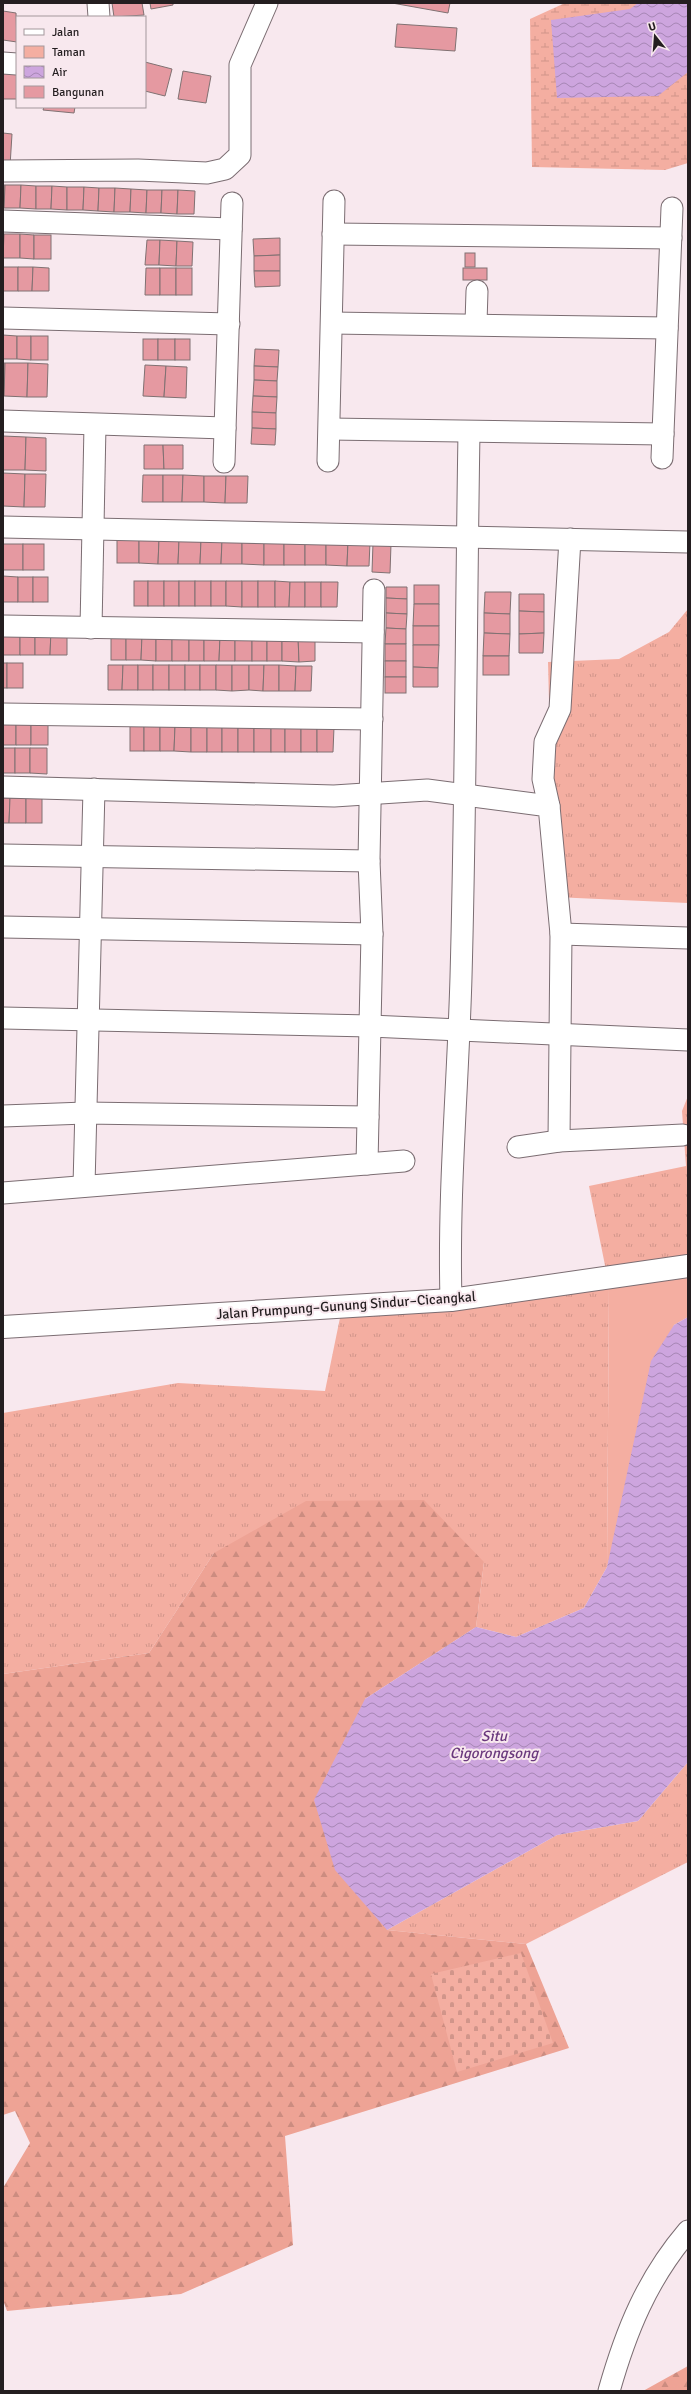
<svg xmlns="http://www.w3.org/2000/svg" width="691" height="2394" viewBox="0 0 691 2394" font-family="Signika,sans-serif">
<defs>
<pattern id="grass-tufts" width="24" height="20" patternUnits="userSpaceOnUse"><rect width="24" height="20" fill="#f4aea1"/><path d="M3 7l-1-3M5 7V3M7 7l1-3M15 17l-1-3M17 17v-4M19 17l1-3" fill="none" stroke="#d1958a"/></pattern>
<pattern id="forest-firs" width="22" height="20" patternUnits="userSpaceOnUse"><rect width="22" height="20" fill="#eea395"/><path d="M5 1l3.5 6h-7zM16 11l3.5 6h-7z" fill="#cc8c80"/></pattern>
<pattern id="wetland-marsh" width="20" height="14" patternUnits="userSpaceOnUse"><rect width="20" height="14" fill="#f4aea1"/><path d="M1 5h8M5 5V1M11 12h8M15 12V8" fill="none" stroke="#d1958a"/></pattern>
<pattern id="cemetery-stones" width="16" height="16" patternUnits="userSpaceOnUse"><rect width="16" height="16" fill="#f4aea1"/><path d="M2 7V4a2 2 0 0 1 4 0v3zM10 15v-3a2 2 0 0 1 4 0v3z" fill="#d1958a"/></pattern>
<pattern id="water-waves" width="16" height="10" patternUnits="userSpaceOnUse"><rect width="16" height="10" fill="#cda5de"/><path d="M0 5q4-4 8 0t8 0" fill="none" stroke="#a686b4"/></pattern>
</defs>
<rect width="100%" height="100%" fill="#f8e8ee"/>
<g fill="url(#grass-tufts)">
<polygon points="688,609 688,903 554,897 548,662 619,659 669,632"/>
<polygon points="688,1096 688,1278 609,1285 607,1567 584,1608 516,1637 476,1627 484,1562 214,1553 149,1653 3,1674 3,1413 178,1383 325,1391 342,1308 609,1285 589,1186 686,1166 682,1111"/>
<polygon points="688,1762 688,1862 526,1944 387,1930 557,1835 638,1821"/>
</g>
<g fill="url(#forest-firs)">
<polygon points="424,1500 484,1562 476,1627 365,1699 387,1930 526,1944 569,2048 285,2136 293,2245 181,2294 7,2311 3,2300 3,2188 30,2143 15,2111 3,2115 3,1674 149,1653 214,1553 306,1501"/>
<polygon points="688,2366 688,2391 643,2391"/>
</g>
<polygon fill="url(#wetland-marsh)" points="565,3 688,3 688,163 665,170 532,167 530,19"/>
<polygon fill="url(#cemetery-stones)" points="521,1953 553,2043 457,2072 431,1974"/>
<polygon fill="#f4aea1" points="688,1278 688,1317 674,1325 607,1567 609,1285"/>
<g fill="url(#water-waves)">
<polygon points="638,3 688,3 688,72 658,96 557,98 551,20 630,9"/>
<polygon points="688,1317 688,1762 638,1821 557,1835 387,1930 335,1870 314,1800 365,1699 476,1627 516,1637 584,1608 607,1567 651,1361 674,1325"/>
</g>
<g fill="#e599a1" stroke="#807172">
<polygon points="112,3 142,3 144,15 114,17"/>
<polygon points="150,3 173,3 173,5 151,9"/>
<polygon points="392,3 450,3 448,13"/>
<polygon points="3,11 16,13 17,42 3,40"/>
<polygon points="397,24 457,28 455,51 395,47"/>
<polygon points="145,62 172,69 165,96 145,91"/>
<polygon points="3,69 17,70 17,99 3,99"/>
<polygon points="183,71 211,76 206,103 178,99"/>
<polygon points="44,107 75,107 74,113 43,110"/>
<polygon points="3,133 12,134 10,166 3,166"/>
<polygon points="3,185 5,185 4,208 3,208"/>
<polygon points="5,185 21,185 20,208 4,208"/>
<polygon points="21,185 36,186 36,209 20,208"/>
<polygon points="36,186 52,186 51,209 36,209"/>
<polygon points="52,186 67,187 67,210 51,209"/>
<polygon points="67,187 84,187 83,210 67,210"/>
<polygon points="84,187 99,188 98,211 83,210"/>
<polygon points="99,188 115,188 114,212 98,211"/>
<polygon points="115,188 131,189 130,212 114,212"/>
<polygon points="131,189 147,190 146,213 130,212"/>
<polygon points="147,190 162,190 161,213 146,213"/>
<polygon points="162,190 178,190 177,214 161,213"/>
<polygon points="178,190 195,191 194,214 177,214"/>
<polygon points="4,234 20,234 20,258 3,258"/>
<polygon points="20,234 34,235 34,259 20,258"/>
<rect x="34" y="235" width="17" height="24"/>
<polygon points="280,238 280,255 254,256 253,239"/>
<polygon points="147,240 160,240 159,265 145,265"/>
<polygon points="160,240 177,241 176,266 159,265"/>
<polygon points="177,241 193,242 192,266 176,266"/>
<rect x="465" y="253" width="10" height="14"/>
<polygon points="280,255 280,271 254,271 254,256"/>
<rect x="3" y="267" width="15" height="24"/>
<polygon points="18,267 33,267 32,291 18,291"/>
<polygon points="33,267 49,268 49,291 32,291"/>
<polygon points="146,268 160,268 160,295 145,295"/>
<rect x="160" y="268" width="16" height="27"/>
<rect x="176" y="268" width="16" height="27"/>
<rect x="463" y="268" width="24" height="12"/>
<polygon points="254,271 280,271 280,286 255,287"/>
<polygon points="3,335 17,336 17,359 3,359"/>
<polygon points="17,336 31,336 31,360 17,359"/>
<rect x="31" y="336" width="17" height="24"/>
<rect x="143" y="339" width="15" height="21"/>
<rect x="158" y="339" width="17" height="21"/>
<rect x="175" y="339" width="15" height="21"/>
<polygon points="255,349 279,350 278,367 254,366"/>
<polygon points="3,363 5,363 4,396 3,396"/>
<polygon points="5,363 28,363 27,397 4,396"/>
<polygon points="28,363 48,364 47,397 27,397"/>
<polygon points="145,365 166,366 164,397 143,396"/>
<polygon points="166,366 187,367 186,398 164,397"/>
<polygon points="254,366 278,367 277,381 254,380"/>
<polygon points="254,380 277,381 277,397 253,396"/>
<polygon points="253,396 277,397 276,413 252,412"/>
<polygon points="252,412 276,413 276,429 252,428"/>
<polygon points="252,428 276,429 275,445 251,444"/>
<polygon points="3,436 26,437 25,470 3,470"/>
<polygon points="26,437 46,438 46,471 25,470"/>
<polygon points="144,445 163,445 164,469 144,469"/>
<polygon points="163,445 183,445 183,469 164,469"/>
<polygon points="3,473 25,474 24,507 3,506"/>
<polygon points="25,474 46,474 45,507 24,507"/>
<polygon points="143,475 163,475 163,502 142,502"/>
<polygon points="163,475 183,475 182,502 163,502"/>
<polygon points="183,475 204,476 204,502 182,502"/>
<polygon points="204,476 226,476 225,503 204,502"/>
<polygon points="226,476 248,476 247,503 225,503"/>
<rect x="117" y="539" width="22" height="24"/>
<polygon points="139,539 159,539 158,564 139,563"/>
<polygon points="159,539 179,540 178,564 158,564"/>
<polygon points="179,540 201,540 200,564 178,564"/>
<polygon points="201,540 222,540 221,564 200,564"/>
<polygon points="222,540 242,541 242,564 221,564"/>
<polygon points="242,541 264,541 264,565 242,564"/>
<rect x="264" y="541" width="20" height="24"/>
<rect x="284" y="541" width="21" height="24"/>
<rect x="305" y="541" width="21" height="24"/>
<polygon points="326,541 348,541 347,566 326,565"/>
<polygon points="348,541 370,542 369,566 347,566"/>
<polygon points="373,543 391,544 390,573 372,572"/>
<rect x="3" y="544" width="20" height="26"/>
<rect x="23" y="544" width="21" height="26"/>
<polygon points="3,576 18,577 18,602 3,602"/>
<rect x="18" y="577" width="15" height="25"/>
<rect x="33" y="577" width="15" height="25"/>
<rect x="134" y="581" width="14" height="25"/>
<rect x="148" y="581" width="16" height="25"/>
<rect x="164" y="581" width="15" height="25"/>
<rect x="179" y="581" width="16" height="25"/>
<rect x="195" y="581" width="16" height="25"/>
<rect x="211" y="581" width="15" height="25"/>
<polygon points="226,581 242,581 242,607 226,606"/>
<rect x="242" y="581" width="16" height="26"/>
<rect x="258" y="581" width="17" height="26"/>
<polygon points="275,581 290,582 289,607 275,607"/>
<polygon points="290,582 305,582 305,607 289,607"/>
<rect x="305" y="582" width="16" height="25"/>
<polygon points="321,582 338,582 337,607 321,607"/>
<rect x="414" y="585" width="25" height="19"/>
<polygon points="386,587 407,587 407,599 386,598"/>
<polygon points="485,592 511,592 510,614 484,613"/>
<polygon points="519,594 544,594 544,612 519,611"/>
<polygon points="386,598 407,599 407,614 386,613"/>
<polygon points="414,604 439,604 439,626 413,626"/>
<polygon points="519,611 544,612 544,633 519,634"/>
<polygon points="386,613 407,614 406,629 386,628"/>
<polygon points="484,613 510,614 510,634 484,633"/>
<rect x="413" y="626" width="26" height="19"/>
<polygon points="386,628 406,629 406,644 385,644"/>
<rect x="3" y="629" width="17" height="26"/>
<polygon points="20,629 35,630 35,655 20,655"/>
<polygon points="35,630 51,630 50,655 35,655"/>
<polygon points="51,630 67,630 67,655 50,655"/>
<polygon points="484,633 510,634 509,656 483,656"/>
<polygon points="544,633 543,653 519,653 519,634"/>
<rect x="111" y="635" width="15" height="25"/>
<polygon points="126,635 142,635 141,660 126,660"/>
<polygon points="142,635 156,635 156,661 141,660"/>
<rect x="156" y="635" width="16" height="26"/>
<polygon points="172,635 189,636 189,661 172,661"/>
<rect x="189" y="636" width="15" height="25"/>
<polygon points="204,636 220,636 219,661 204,661"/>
<polygon points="220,636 235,636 235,661 219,661"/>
<rect x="235" y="636" width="17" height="25"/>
<rect x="252" y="636" width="15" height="25"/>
<rect x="267" y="636" width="15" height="25"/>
<polygon points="282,636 298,636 299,662 282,661"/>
<polygon points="298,636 315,636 315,661 299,662"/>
<rect x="385" y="644" width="21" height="17"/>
<polygon points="413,645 439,645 438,668 413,667"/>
<rect x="483" y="656" width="26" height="19"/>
<rect x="385" y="661" width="21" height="16"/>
<rect x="3" y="663" width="4" height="25"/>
<rect x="7" y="663" width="16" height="25"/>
<polygon points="108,665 123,665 122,690 108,690"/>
<polygon points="123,665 138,665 138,690 122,690"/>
<rect x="138" y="665" width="15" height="25"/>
<rect x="153" y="665" width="16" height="25"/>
<rect x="169" y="665" width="16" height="25"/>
<rect x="185" y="665" width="15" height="25"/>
<rect x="200" y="665" width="16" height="25"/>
<polygon points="216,665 232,665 232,691 216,690"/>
<polygon points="232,665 249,665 249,690 232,691"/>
<polygon points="249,665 264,665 263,691 249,690"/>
<polygon points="264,665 279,665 279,691 263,691"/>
<polygon points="279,665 296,666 295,691 279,691"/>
<polygon points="296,666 312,666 311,691 295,691"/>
<polygon points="413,667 438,668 438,687 413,687"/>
<rect x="385" y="677" width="21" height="16"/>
<rect x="3" y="719" width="13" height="26"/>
<polygon points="16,719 31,720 31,745 16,745"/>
<rect x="31" y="720" width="17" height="25"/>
<rect x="130" y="726" width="14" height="25"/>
<rect x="144" y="726" width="16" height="25"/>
<polygon points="160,726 175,726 174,751 160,751"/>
<polygon points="175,726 191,726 191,752 174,751"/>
<polygon points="191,726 207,727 207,752 191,752"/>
<rect x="207" y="727" width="15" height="25"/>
<rect x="222" y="727" width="16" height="25"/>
<rect x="238" y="727" width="16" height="25"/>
<rect x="254" y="727" width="17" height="25"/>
<rect x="271" y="727" width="14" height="25"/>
<rect x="285" y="727" width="16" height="25"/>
<rect x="301" y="727" width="16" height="25"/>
<polygon points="317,727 334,727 333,752 317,752"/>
<rect x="3" y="748" width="12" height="25"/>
<rect x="15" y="748" width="15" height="25"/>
<polygon points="30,748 47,748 47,774 30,773"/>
<polygon points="3,798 10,798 9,823 3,823"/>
<polygon points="10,798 26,798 26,823 9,823"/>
<rect x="26" y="798" width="16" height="25"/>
</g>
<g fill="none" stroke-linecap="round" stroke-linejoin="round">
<g stroke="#7b6d72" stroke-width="23">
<g id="minor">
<polyline points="98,3 99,17"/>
<polyline points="3,63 17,64"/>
<polyline points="3,171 138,170 207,173 225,169 240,155 240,65 267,3"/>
<polyline points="3,221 231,229"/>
<polyline points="333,234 671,238"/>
<polyline points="3,318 229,324"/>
<polyline points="332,323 667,328"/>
<polyline points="476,323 477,291"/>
<polyline points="3,421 225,428"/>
<polyline points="330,429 663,434"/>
<polyline points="662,458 672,208"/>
<polyline points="328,461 334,201"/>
<polyline points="224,462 232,203"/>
<polyline points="3,527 688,542"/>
<polyline points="3,626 373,632"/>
<polyline points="91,628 95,425"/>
<polyline points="3,714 372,719"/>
<polyline points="3,787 334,796 427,790 549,806 561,934 559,1141"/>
<polyline points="549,806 543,779 545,742 560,709 570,539"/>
<polyline points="3,855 369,861"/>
<polyline points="3,927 372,934"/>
<polyline points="561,934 688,938"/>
<polyline points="3,1018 370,1026 688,1040"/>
<polyline points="3,1116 85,1113 368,1117"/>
<polyline points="518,1147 559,1141 683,1135"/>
<polyline points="367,1164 372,934 369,861 374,590"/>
<polyline points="84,1186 94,789"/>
<polyline points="3,1193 404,1161"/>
<path d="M451,1300C448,1192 458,1085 461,977C466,795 466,614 469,432"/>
<path d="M609,2391C626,2331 647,2279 688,2231"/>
</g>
</g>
<g stroke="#7b6d72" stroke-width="24">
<polyline id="secondary" points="3,1327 451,1300 688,1266"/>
</g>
<use href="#minor" stroke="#fff" stroke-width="21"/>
<use href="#secondary" stroke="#fff" stroke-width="22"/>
</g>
<g text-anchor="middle" stroke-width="4" stroke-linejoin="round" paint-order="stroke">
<g font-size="14" fill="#241e20" stroke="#f8e8ee">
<text transform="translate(346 1305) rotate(-4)" y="5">Jalan Prumpung–Gunung Sindur–Cicangkal</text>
</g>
<g font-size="15" font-style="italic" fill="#6a387d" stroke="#f8e8ee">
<text x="494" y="1741">Situ<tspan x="494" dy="17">Cigorongsong</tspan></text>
</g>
</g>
<rect width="691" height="2394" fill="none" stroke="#241e20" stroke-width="8"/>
<rect x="16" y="16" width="130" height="92" fill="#f8e8ee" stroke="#a3979c"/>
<rect x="24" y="29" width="20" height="6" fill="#ffffff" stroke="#a3979c"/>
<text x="52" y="36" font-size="12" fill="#241e20">Jalan</text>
<rect x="24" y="46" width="20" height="12" fill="#f4aea1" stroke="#a3979c"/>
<text x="52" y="56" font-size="12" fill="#241e20">Taman</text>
<rect x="24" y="66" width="20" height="12" fill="url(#water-waves)" stroke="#a3979c"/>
<text x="52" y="76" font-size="12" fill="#241e20">Air</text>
<rect x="24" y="86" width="20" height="12" fill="#e599a1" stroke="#a3979c"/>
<text x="52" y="96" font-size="12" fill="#241e20">Bangunan</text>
<g transform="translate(655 36) rotate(343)" stroke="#f8e8ee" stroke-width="3" paint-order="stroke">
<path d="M0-3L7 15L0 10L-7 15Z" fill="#241e20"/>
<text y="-6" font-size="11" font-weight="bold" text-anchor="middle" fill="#241e20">U</text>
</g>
</svg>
